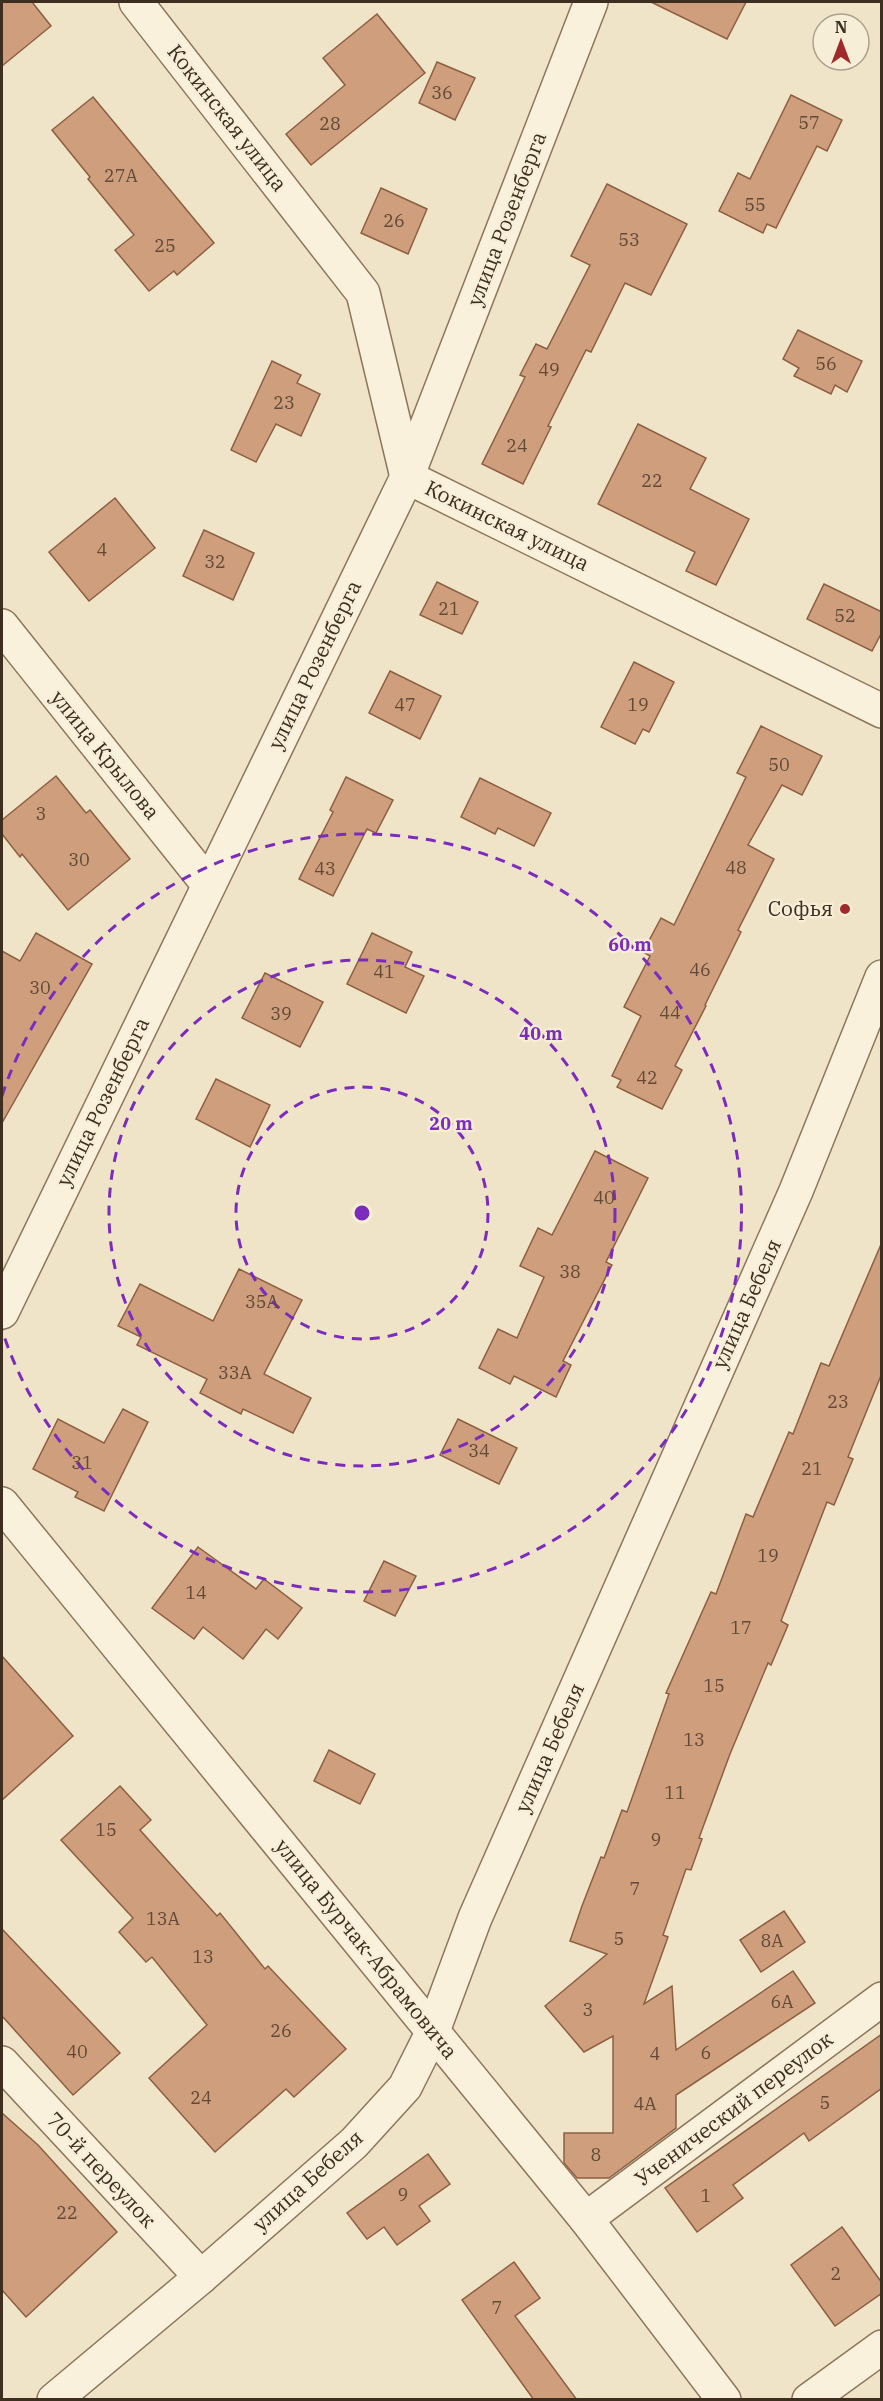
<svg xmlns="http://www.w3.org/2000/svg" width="883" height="2401" viewBox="0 0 883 2401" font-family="'IBM Plex Serif',serif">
<rect width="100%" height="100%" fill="#f0e4c8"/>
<g fill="#cf9f7d" stroke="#8d5f41" stroke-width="1.5">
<polygon points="2,2 32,2 51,26 2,66"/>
<polygon points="651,2 746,2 727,39"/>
<polygon points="377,14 425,73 311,165 286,134 345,85 323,58"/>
<polygon points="437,62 475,78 455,120 419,103"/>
<polygon points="791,95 842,120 827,151 817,146 776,228 767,224 763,233 719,211 738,173 750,179"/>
<polygon points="93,97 214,243 177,275 174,271 149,291 115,250 134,235 88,179 90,177 52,130"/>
<polygon points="607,184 687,224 651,295 625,283 591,352 586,350 548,426 551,427 523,484 482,464 525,377 520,375 536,344 547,349 590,265 571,256"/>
<polygon points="381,188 427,209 408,254 361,233"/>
<polygon points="798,330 862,361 847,392 835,385 831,394 794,376 799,368 783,359"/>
<polygon points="272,361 301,375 297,383 320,394 301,436 276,424 256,462 231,450"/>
<polygon points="638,424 706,458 690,489 749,519 716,585 686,571 695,552 598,504"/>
<polygon points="115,498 155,548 89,601 49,552"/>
<polygon points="204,530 254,553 233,600 183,576"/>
<polygon points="437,582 478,602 462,634 420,615"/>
<polygon points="824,584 882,612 882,632 872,651 807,619"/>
<polygon points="634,662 674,682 649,732 643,729 635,744 601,727"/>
<polygon points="390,671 441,696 420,739 369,713"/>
<polygon points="761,726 822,756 802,795 782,785 748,845 774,859 738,930 741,932 705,1005 706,1006 675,1066 682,1070 662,1109 617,1087 621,1080 612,1076 641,1016 624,1007 650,956 643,952 661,918 674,925 746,777 737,773"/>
<polygon points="56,776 86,813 90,810 130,859 68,910 22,854 20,857 2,834 2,820"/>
<polygon points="346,777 393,800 376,833 367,829 333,896 299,879 333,812 330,810"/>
<polygon points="480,778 551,813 534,846 498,828 495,834 461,817"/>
<polygon points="36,933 92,964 2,1123 2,951 20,961"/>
<polygon points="372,933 412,952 405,967 424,976 406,1013 347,984"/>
<polygon points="265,973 323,1002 300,1047 242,1018"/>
<polygon points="216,1079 270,1105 250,1147 196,1119"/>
<polygon points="595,1151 648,1178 606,1262 612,1265 563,1361 571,1365 556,1397 514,1376 510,1384 479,1368 498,1329 517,1338 544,1277 520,1266 538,1228 552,1235"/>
<polygon points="882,1242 882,1373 848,1457 853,1459 834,1505 827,1502 781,1621 788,1625 771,1665 768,1663 730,1754 699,1838 702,1839 691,1870 686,1869 663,1935 668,1937 644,2004 672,1986 676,2050 793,1971 815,2003 676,2095 676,2128 609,2178 577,2178 564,2163 564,2133 613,2133 613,2036 584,2052 545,2006 607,1954 570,1941 582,1906 601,1857 604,1858 622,1810 627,1812 669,1694 666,1693 711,1592 716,1594 746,1514 753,1517 789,1432 793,1434 821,1363 829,1366"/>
<polygon points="239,1269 302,1300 264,1374 311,1398 293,1433 243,1409 241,1414 200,1393 207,1379 137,1345 141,1337 118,1326 140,1284 213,1321"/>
<polygon points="123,1409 148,1422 104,1511 75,1497 78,1492 33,1469 58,1419 104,1443"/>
<polygon points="458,1419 517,1448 499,1484 440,1455"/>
<polygon points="198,1547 256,1589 264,1579 302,1608 278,1639 266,1629 243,1659 203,1627 194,1639 152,1608"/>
<polygon points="384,1561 416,1576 395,1616 364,1601"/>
<polygon points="2,1656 73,1736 2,1800"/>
<polygon points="329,1750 375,1774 360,1804 314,1781"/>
<polygon points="120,1786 151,1820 140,1830 217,1916 220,1913 265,1969 268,1966 346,2049 294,2097 286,2089 215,2152 149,2078 207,2025 152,1957 146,1962 119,1932 133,1918 61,1840"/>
<polygon points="784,1911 805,1942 761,1972 740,1940"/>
<polygon points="2,1929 120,2053 73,2095 2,2016"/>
<polygon points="882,2034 882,2088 809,2141 804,2133 733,2185 743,2198 697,2232 665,2188"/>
<polygon points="2,2113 38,2145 117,2232 26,2317 2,2290"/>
<polygon points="428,2154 450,2184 419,2206 430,2221 397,2245 384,2227 367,2239 347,2213"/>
<polygon points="842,2227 882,2283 882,2293 835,2326 791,2265"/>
<polygon points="514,2262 540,2298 515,2316 577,2400 534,2400 462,2300"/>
</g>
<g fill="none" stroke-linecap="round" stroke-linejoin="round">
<g stroke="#8d765c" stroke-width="36">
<g id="minor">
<polyline points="136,2 363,293 407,477 882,711"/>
<polyline points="2,626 208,884"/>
<polyline points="2,1312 407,477 591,2"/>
<polyline points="2,1504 586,2219 724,2400"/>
<polyline points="2,2063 201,2277"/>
<polyline points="586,2219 882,1999"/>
<polyline points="54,2400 201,2277 354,2143 405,2087 433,2031 475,1918 796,1191 882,977"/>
<polyline points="809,2400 882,2347"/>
</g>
</g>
<use href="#minor" stroke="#faf1dc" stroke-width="33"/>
</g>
<g fill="none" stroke="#7b2cbf" stroke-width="3" stroke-dasharray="10 8">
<circle cx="362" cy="1213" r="126"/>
<circle cx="362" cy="1213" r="253"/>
<path d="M2 1096A379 379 0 1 1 2 1330"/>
</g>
<circle fill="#9e2a2b" stroke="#f7eed8" stroke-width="2" cx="845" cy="909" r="6"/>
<g text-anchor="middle" stroke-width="4.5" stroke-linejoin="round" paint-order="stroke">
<g font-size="18" fill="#624a37">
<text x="442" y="99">36</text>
<text x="809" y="129">57</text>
<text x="330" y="130">28</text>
<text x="121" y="182">27А</text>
<text x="755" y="211">55</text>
<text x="394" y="227">26</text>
<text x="629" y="246">53</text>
<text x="165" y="252">25</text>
<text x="826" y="370">56</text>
<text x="549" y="376">49</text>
<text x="284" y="409">23</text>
<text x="517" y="452">24</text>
<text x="652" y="487">22</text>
<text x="102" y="556">4</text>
<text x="215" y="568">32</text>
<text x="449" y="615">21</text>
<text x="845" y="622">52</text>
<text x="405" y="711">47</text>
<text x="638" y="711">19</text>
<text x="779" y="771">50</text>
<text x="41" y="820">3</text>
<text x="79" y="866">30</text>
<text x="736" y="874">48</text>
<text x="325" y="875">43</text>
<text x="700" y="976">46</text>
<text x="384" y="978">41</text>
<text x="40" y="994">30</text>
<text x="670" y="1019">44</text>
<text x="281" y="1020">39</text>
<text x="647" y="1084">42</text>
<text x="604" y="1204">40</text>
<text x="570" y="1278">38</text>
<text x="262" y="1308">35А</text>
<text x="235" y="1379">33А</text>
<text x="838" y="1408">23</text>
<text x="479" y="1457">34</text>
<text x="82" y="1469">31</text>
<text x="812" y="1475">21</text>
<text x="768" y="1562">19</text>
<text x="196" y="1599">14</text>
<text x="741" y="1634">17</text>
<text x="714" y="1692">15</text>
<text x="694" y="1746">13</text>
<text x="675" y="1799">11</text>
<text x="106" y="1836">15</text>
<text x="656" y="1846">9</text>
<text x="635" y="1895">7</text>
<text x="163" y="1925">13А</text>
<text x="619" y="1945">5</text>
<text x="772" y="1947">8А</text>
<text x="203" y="1963">13</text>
<text x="782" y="2008">6А</text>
<text x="588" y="2016">3</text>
<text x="281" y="2037">26</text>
<text x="77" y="2058">40</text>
<text x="706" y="2059">6</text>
<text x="655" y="2060">4</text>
<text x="201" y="2104">24</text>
<text x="825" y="2109">5</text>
<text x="645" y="2110">4А</text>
<text x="596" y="2161">8</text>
<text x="403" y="2201">9</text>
<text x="706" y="2202">1</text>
<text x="67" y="2219">22</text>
<text x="836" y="2280">2</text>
<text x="497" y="2314">7</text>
</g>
<g font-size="21" fill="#3d2e20" stroke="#f7eed8">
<text transform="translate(227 118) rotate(52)" y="7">Кокинская улица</text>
<text transform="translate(507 219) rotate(-69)" y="7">улица Розенберга</text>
<text transform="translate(507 526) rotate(26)" y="7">Кокинская улица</text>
<text transform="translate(315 665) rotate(-64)" y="7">улица Розенберга</text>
<text transform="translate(105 755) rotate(51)" y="7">улица Крылова</text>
<text transform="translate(103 1102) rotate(-64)" y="7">улица Розенберга</text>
<text transform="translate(747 1304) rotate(-66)" y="7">улица Бебеля</text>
<text transform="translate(550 1748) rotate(-66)" y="7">улица Бебеля</text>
<text transform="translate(366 1949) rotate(51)" y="7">улица Бурчак-Абрамовича</text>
<text transform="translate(734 2109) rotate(-37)" y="7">Ученический переулок</text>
<text transform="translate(101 2170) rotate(47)" y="7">70-й переулок</text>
<text transform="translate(308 2181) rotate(-42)" y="7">улица Бебеля</text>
</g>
<g font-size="21" fill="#3d2e20" stroke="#f7eed8" text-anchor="end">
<text x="833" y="916">Софья</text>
</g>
</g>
<circle cx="362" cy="1213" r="9" fill="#7b2cbf" stroke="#f7eed8" stroke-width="3"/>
<g font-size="18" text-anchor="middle" font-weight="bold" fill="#7b2cbf" stroke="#f7eed8" stroke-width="4.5" stroke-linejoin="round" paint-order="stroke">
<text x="630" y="951">60 m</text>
<text x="541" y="1040">40 m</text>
<text x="451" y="1130">20 m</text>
</g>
<rect width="883" height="2401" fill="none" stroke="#3d2e20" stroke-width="6"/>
<g transform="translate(841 42)"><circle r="28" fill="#f7eed8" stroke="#ada18e" stroke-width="1.5"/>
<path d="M0-4.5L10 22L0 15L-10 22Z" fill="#9e2a2b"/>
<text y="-9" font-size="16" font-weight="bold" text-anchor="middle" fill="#3d2e20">N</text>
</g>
</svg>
